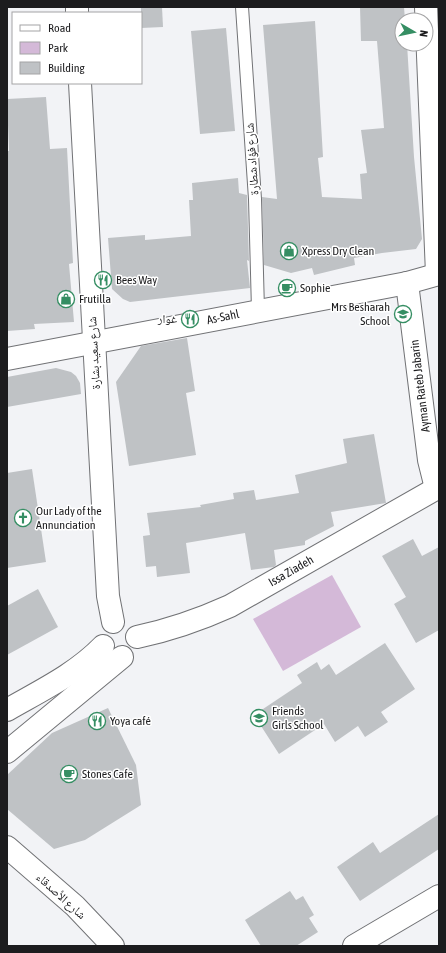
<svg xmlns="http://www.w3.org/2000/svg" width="446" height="953" viewBox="0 0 446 953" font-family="'Asap Condensed','Noto Naskh Arabic',sans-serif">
<rect width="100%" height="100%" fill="#f2f3f6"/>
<polygon fill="#d4b9d8" points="332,575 361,627 283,671 253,619"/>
<g fill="#bfc2c5">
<polygon points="141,7 162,7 163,27 141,28"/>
<polygon points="360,7 404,7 405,20 402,20 402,44 407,44 414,157 422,239 416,249 382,253 354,258 355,265 314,275 312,268 291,273 264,265 262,197 277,199 263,25 315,21 323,157 318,158 322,197 362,199 360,174 367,173 361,130 384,128 377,41 361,41"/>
<polygon points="226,28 235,131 200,134 191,31"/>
<polygon points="46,97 50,149 67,148 73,263 69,264 74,322 34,324 35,329 7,331 7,151 9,151 7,99"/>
<polygon points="238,178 239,193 247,195 249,261 247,260 250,288 130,302 123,299 112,289 108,238 145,235 145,240 191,236 189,200 193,200 192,183"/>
<polygon points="187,338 195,391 186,393 196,455 129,466 116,382 141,346"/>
<polygon points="56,368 71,372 76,376 80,383 81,394 7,407 7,377"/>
<polygon points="374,434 386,503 331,512 334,526 305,541 305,545 274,550 276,565 274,567 251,570 245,533 186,543 190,573 157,577 156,566 146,567 143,536 150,535 147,513 201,507 200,505 234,499 233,493 254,490 256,500 299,493 295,475 347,463 343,439"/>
<polygon points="32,469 46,562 7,568 7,473"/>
<polygon points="413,539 422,556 439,547 439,630 416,643 394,604 406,597 382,556"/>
<polygon points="38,589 58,627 7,655 7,606"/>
<polygon points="385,643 415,689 381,712 388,722 365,737 358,726 335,742 324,724 279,754 254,715 302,683 297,675 317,662 321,670 329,664 336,675"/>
<polygon points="108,708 136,765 141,805 85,840 54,849 7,809 7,775 52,733"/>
<polygon points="439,814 439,849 360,901 337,867 373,842 380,853"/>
<polygon points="290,891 296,900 303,896 314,915 309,918 318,932 296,946 261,946 245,920"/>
</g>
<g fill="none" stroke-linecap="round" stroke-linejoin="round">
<g stroke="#717275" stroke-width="14">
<polyline id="lane" points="242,7 255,199 258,310"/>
</g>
<g stroke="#717275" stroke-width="24">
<g id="street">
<polyline points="77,7 77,13"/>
<polyline points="426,7 437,274"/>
<polyline points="80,83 108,596 113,622"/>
<polyline points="407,283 429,460 436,488"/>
<polyline points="7,359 407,283 439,274"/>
<path d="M137,637C170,630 199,620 230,606L439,487"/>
<path d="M7,710C40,691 76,674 103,646"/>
<polyline points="7,752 122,657"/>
<polyline points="7,847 75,906 113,946"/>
<polyline points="354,946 439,896"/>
</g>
</g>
<use href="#lane" stroke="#fff" stroke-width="12"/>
<use href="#street" stroke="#fff" stroke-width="22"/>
</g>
<defs>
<g id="shop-ring" transform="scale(0.9)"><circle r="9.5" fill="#fff" stroke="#358e63" stroke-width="1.5"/><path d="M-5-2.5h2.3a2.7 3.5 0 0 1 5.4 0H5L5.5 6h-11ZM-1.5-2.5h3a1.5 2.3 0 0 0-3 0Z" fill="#358e63"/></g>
<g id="restaurant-ring" transform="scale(0.9)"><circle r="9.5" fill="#fff" stroke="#358e63" stroke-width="1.5"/><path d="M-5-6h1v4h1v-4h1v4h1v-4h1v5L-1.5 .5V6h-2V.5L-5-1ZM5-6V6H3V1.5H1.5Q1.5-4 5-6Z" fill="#358e63"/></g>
<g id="cafe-ring" transform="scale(0.9)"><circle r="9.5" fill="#fff" stroke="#358e63" stroke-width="1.5"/><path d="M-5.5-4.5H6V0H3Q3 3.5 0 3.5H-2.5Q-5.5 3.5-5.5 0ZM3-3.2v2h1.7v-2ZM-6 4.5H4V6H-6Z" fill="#358e63"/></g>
<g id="school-ring" transform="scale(0.9)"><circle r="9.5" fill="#fff" stroke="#358e63" stroke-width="1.5"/><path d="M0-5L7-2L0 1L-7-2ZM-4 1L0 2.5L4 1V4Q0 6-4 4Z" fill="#358e63"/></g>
<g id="church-ring" transform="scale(0.9)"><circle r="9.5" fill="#fff" stroke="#358e63" stroke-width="1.5"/><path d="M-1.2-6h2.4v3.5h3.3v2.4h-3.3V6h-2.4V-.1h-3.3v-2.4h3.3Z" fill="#358e63"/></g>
</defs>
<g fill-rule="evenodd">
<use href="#shop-ring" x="289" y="251"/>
<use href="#restaurant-ring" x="103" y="280"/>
<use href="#cafe-ring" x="287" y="288"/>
<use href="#shop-ring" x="66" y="299"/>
<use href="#school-ring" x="403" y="314"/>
<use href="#restaurant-ring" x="190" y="319"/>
<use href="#church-ring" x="23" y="518"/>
<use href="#school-ring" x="259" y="718"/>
<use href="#restaurant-ring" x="97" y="721"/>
<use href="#cafe-ring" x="69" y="774"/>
</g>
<g text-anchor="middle" stroke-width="3" stroke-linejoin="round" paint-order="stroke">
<g font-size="12" fill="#1c1c1e" stroke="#fff">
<text transform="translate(252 159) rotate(-94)" y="4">شارع فؤاد شطارة</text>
<text transform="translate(223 317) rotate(-12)" y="4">As-Sahl</text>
<text transform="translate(94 353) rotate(-93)" y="4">شارع سعيد بشارة</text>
<text transform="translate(420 386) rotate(-97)" y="4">Ayman Rateb Jabarin</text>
<text transform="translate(291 571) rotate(-30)" y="4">Issa Ziadeh</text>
<text transform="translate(61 896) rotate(42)" y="4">شارع الأصدقاء</text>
</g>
<g font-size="12" fill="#1c1c1e" stroke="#fff" text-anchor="start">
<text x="302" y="255">Xpress Dry Clean</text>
<text x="116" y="284">Bees Way</text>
<text x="300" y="292">Sophie</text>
<text x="79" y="303">Frutilla</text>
<text x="390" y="311" text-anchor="end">Mrs Besharah<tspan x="390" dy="14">School</tspan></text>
<text x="177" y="323" text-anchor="end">غوار</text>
<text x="36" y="515">Our Lady of the<tspan x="36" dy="14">Annunciation</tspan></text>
<text x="272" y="715">Friends<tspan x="272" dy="14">Girls School</tspan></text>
<text x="110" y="725">Yoya café</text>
<text x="82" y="778">Stones Cafe</text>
</g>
</g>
<rect width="446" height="953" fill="none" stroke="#1c1c1e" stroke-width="16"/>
<rect x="12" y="12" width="130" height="72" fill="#ffffff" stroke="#a4a4a5"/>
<rect x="20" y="25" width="20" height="6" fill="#ffffff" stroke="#a4a4a5"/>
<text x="48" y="32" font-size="12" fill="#1c1c1e">Road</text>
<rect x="20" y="42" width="20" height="12" fill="#d4b9d8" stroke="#a4a4a5"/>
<text x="48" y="52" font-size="12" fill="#1c1c1e">Park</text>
<rect x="20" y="62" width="20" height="12" fill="#bfc2c5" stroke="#a4a4a5"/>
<text x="48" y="72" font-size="12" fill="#1c1c1e">Building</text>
<g transform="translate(414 32) rotate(99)"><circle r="19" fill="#ffffff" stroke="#a4a4a5"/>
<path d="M0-3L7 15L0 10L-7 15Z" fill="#358e63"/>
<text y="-6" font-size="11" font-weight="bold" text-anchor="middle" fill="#1c1c1e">N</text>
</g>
</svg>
